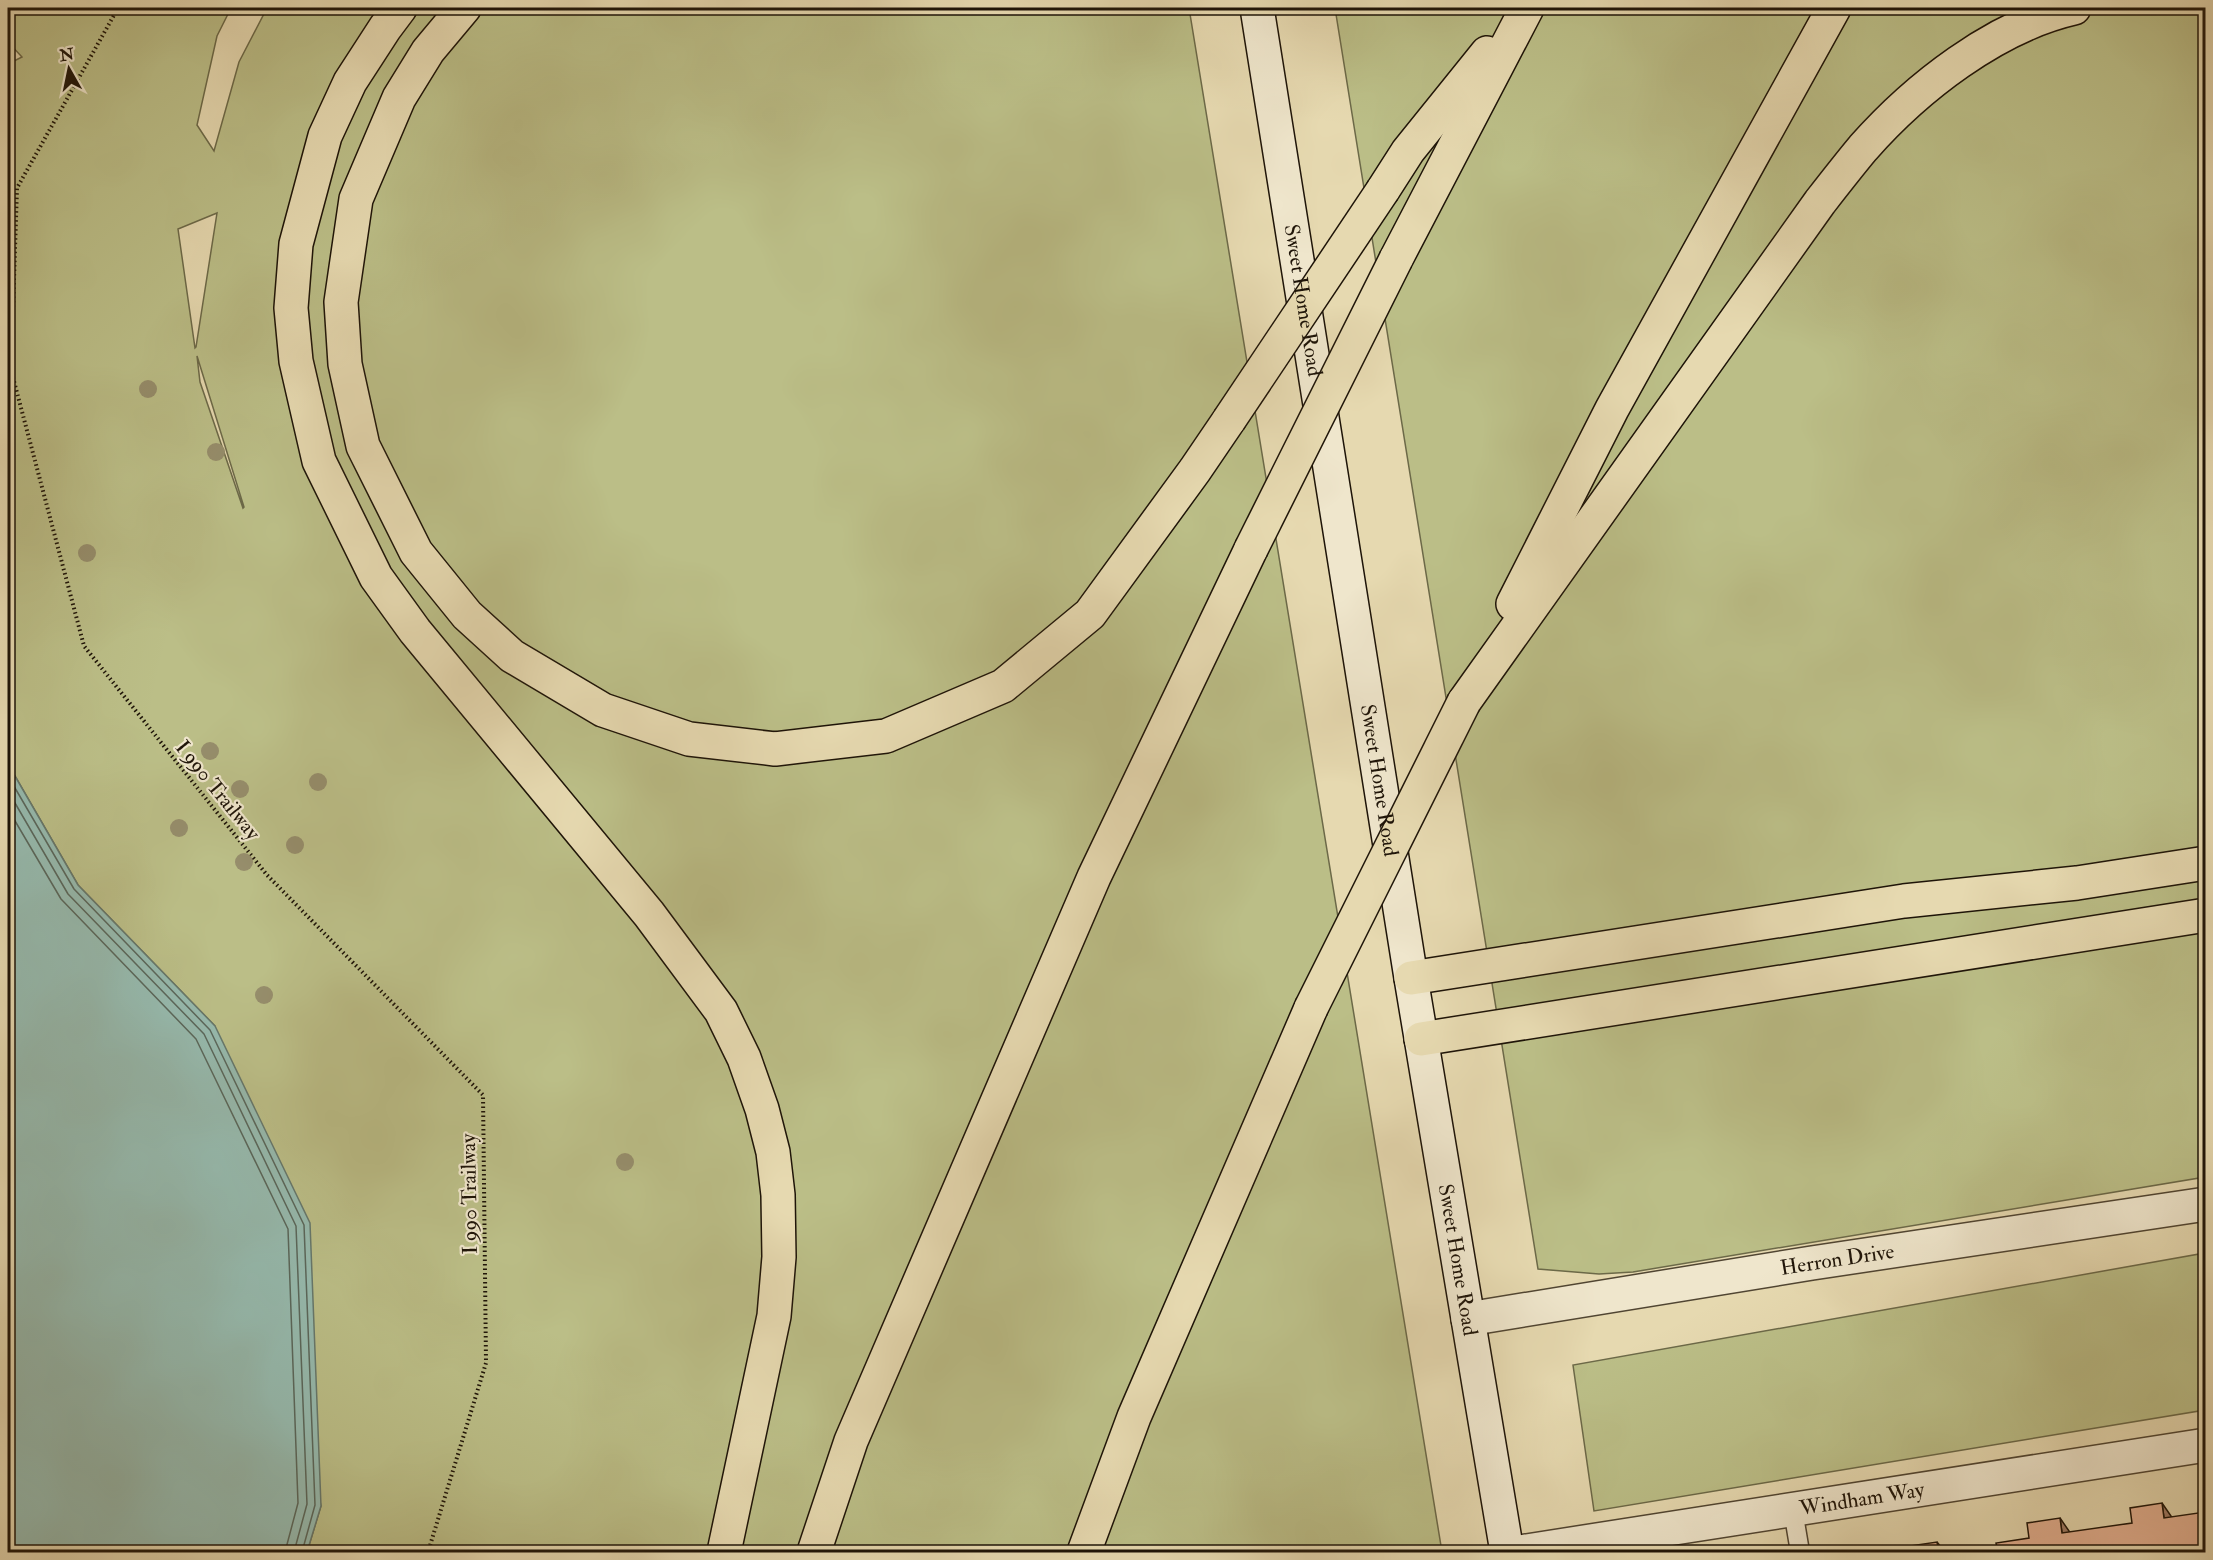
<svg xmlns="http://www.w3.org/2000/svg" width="2213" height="1560" viewBox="0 0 2213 1560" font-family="'IM FELL Double Pica',serif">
<rect width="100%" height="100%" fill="#e6d9b0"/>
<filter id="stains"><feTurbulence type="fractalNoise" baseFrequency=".00333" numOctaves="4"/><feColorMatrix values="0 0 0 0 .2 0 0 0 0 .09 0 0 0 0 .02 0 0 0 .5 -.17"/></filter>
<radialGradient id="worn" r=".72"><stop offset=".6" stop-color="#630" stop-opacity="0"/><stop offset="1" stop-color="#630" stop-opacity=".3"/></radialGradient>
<g fill="#bbbe87" stroke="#6c6948" stroke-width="1.5" fill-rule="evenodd">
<path d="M8,8H231L217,36L197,125L214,151L239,62L267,8H1189L1442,1552H307L321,1506L215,1026L78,885L8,764V64L22,57L8,42ZM217,213L196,347L195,348L178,229ZM197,356L244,507L243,508L200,382Z"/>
<polygon points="1335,8 2205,8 2205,1177 1633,1272 1599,1274 1538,1269"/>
<polygon points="2205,1253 2205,1410 1594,1511 1573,1365"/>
</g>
<polygon fill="#96baae" stroke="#66786c" stroke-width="1.5" points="8,764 78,885 215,1026 310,1223 321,1506 307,1552 8,1552"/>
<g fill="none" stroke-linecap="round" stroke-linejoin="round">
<g stroke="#5a675b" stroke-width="1.5">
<polyline points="8,776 74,889 210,1030 304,1225 315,1505 302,1552"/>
<polyline points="8,791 68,894 204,1034 296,1226 307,1504 294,1552"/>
<polyline points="8,809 61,899 196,1039 288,1229 298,1503 285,1552"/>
</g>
<g stroke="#504532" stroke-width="21">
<polyline id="service" points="1793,1510 1800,1552"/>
</g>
<g stroke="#504532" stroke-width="36">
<g id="minor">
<path id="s1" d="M1468,1319L1812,1263L2206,1204"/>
<path id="s2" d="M1520,1552L2206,1445"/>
</g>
</g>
<g stroke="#1e1408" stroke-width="36">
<g id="secondary">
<path id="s3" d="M1257,8L1411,978L1507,1552"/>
</g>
</g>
<g stroke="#1e1408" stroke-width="36">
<g id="motorway">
<polyline points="400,8 385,28 350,82 325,136 296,244 291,308 296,361 319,461 376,577 415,631 649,914 721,1011 744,1058 762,1109 773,1152 778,1195 779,1257 774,1316 724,1552"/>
<polyline points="464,8 428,51 399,98 356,199 341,302 345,364 363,446 416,552 467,615 512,656 603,710 689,739 775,749 886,736 1003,686 1090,614 1195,470 1229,420"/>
<polyline points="1383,190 1408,151 1487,53"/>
<polyline points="1396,259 1527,8"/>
<polyline points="1513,604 1612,409 1834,8"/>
<path d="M1464,702L1820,202C1834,184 1848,166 1863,148C1916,88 1995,26 2074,8"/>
<polyline points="1411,978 1904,901 2077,883 2206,863"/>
<polyline points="1421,1039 2206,915"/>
<polyline points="814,1552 851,1441 1094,877 1251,549"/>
<polyline points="1084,1552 1134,1417 1311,1008"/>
</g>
</g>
<polyline stroke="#1e1408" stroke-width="4" stroke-dasharray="1.5 3" stroke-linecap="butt" points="118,8 17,188 11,370 84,646 267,875 483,1095 486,1363 428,1552"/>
<use href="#service" stroke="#efe6cc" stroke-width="18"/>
<use href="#minor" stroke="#efe6cc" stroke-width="33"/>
<use href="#secondary" stroke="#efe6cc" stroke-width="33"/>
<use href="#motorway" stroke="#e6d9b0" stroke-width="33"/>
<g stroke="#1e1408" stroke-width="36" stroke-linecap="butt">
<g id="motorway-bridge">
<polyline points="1229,420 1383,190"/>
<polyline points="1251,549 1396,259"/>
<polyline points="1311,1008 1464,702"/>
</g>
</g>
<use href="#motorway-bridge" stroke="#e6d9b0" stroke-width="33"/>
</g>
<g fill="#968e6c">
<circle cx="148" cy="389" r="9"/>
<circle cx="216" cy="452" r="9"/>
<circle cx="87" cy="553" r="9"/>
<circle cx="210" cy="751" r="9"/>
<circle cx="318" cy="782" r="9"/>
<circle cx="240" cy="789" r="9"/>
<circle cx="179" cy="828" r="9"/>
<circle cx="295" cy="845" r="9"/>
<circle cx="244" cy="862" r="9"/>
<circle cx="264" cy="995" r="9"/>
<circle cx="625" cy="1162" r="9"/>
</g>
<g fill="#9f7b66" stroke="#1e1408" stroke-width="1.5">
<polygon points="2162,1503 2182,1532 2164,1518"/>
<polygon points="2060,1518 2080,1547 2062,1533"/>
<polygon points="1937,1542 1945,1552 1939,1552"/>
</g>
<g fill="#e3b091" stroke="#1e1408" stroke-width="1.5">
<polygon points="2162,1503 2164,1518 2205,1512 2205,1552 1998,1552 1996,1543 2029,1538 2027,1523 2060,1518 2062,1533 2132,1523 2130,1508"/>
<polygon points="1937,1542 1939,1552 1883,1552 1882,1550"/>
</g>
<g text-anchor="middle" stroke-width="4.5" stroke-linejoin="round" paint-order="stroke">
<g font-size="21" fill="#1e1408" stroke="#efe6cc">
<text dy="7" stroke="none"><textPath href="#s3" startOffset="296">Sweet Home Road</textPath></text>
<text dy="7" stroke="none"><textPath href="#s3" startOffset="782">Sweet Home Road</textPath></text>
<text transform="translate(218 790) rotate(51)" y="7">I 990 Trailway</text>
<text transform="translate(469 1194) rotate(-91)" y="7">I 990 Trailway</text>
<text dy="7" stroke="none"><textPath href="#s1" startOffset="374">Herron Drive</textPath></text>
<text dy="7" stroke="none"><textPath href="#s3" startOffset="1268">Sweet Home Road</textPath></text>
<text dy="7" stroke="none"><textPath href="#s2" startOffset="346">Windham Way</textPath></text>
</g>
</g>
<rect width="2213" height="1560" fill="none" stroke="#e6d9b0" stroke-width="30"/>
<rect x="9" y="9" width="2195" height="1542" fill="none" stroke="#1e1408" stroke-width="3"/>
<rect x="15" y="15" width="2183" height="1530" fill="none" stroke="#1e1408" stroke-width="1.5"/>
<g transform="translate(69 69) rotate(351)" stroke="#efe6cc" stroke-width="4.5" paint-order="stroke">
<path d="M0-4.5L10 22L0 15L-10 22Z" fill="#1e1408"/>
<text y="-9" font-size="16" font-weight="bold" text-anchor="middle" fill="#1e1408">N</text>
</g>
<rect width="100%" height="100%" filter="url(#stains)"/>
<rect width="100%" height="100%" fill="url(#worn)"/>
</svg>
